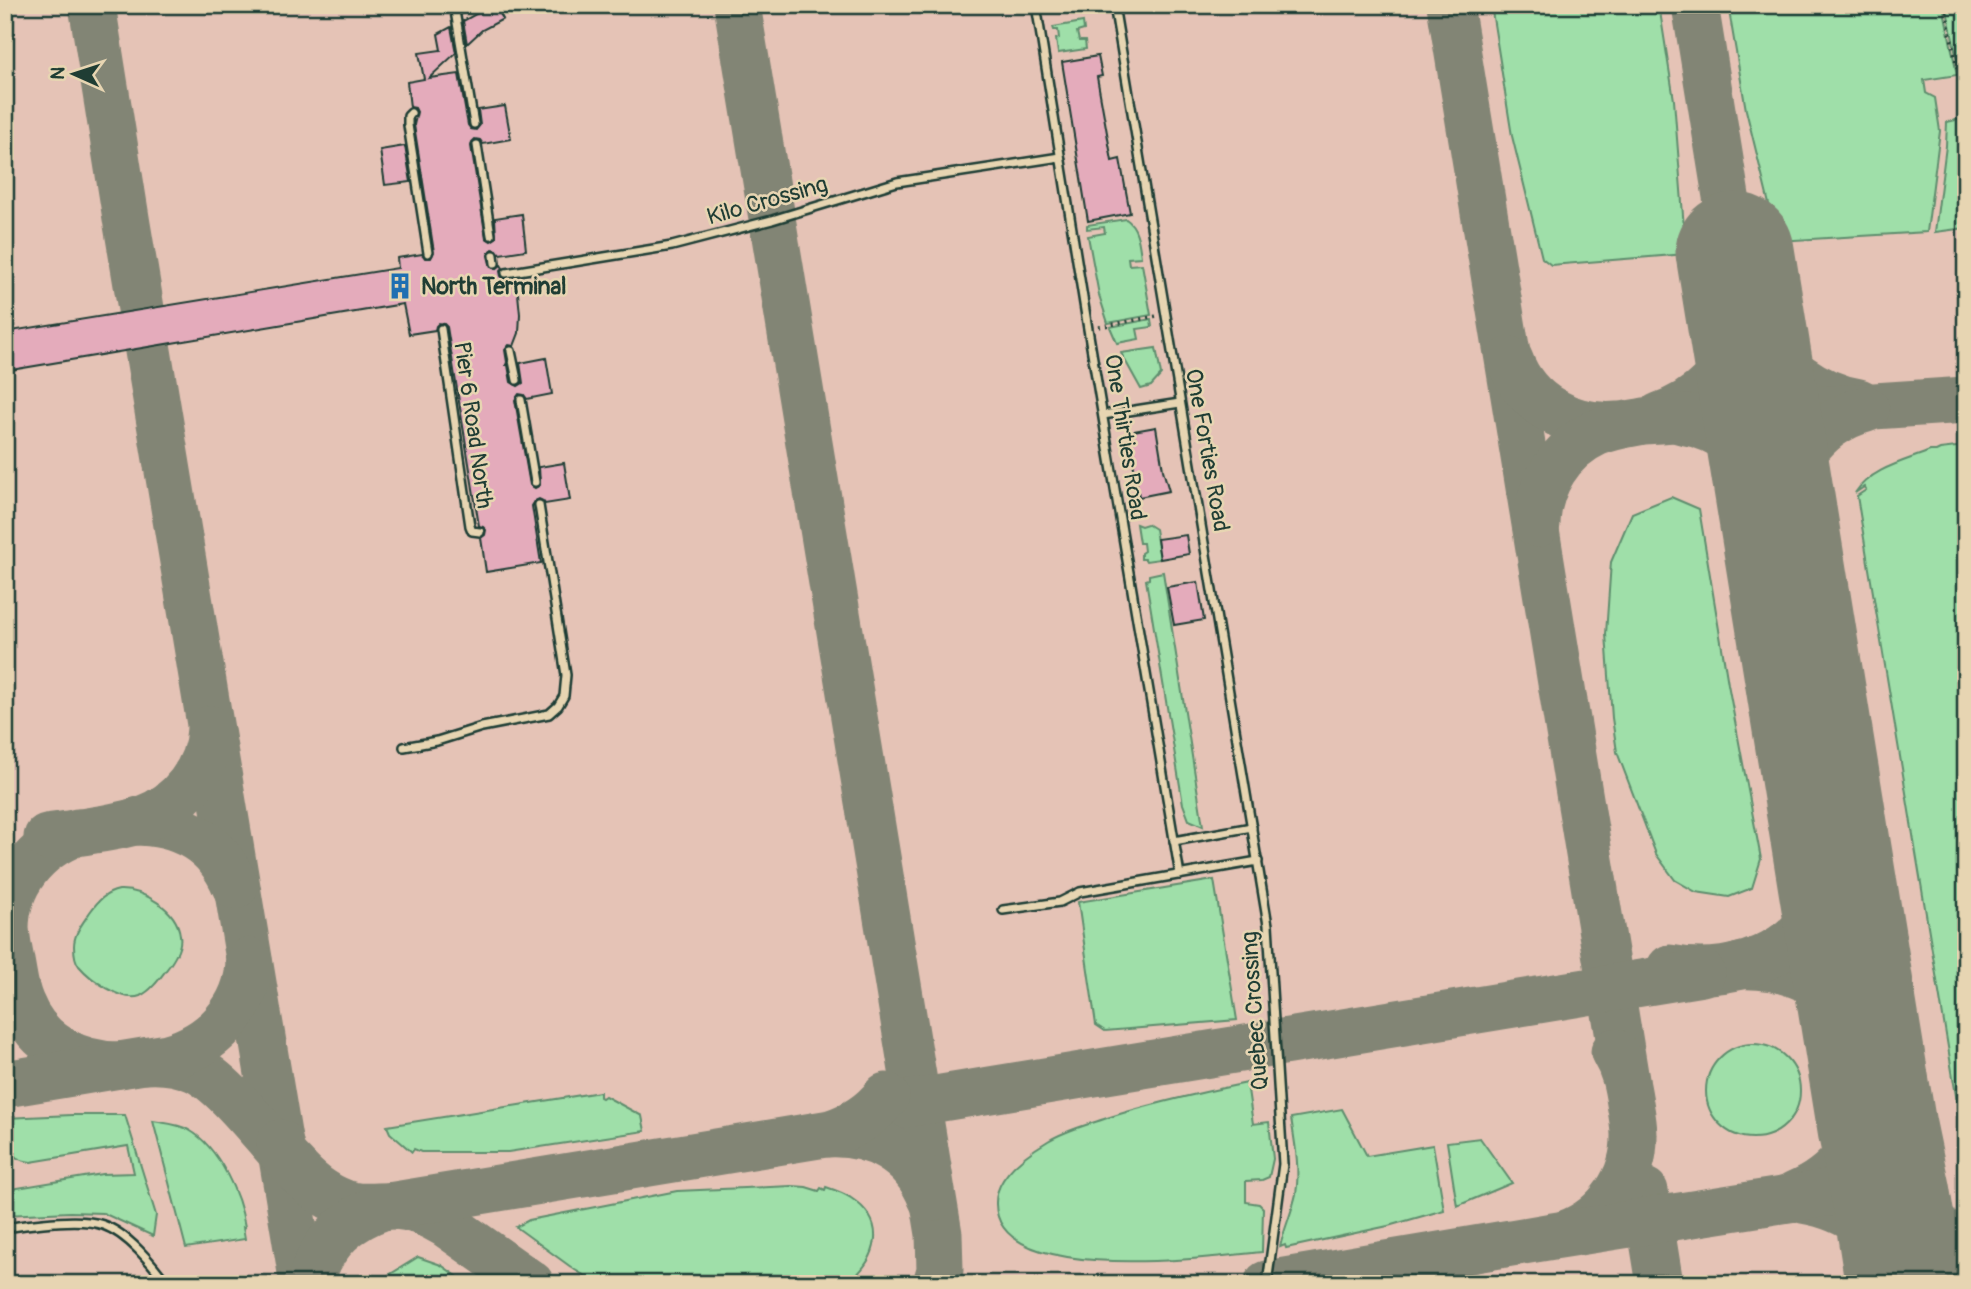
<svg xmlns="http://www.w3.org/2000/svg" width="1971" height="1289" viewBox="0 0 1971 1289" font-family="Pangolin,sans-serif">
<rect width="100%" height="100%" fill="#e6cdb4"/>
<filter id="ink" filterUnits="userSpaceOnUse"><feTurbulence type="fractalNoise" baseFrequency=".0143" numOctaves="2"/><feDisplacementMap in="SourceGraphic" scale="14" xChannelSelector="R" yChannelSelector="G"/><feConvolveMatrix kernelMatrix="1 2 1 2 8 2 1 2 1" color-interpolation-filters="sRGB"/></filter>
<g filter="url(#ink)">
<rect fill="#e5c3b6" x="5" y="5" width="1961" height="1279"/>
<g fill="#9fdfa9" stroke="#5f8e6e" stroke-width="2">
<polygon points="1491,5 1659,5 1674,100 1686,254 1551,265 1542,258 1512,136"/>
<polygon points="1728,5 1943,5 1957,75 1924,80 1926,93 1935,98 1940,131 1927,232 1778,241 1746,110"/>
<polygon points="1946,5 1966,5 1966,105"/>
<polygon points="1083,22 1084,30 1077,32 1079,41 1085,41 1086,49 1058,53 1056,39 1059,38 1058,30 1054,30 1053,27"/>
<polygon points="1965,118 1965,228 1935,232 1946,146 1947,122"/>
<path d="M1126,219C1138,227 1139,243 1141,257L1128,258L1129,265L1142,264L1151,315L1108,323L1099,295L1088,236L1105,233L1104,227L1087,229V225Z"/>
<polygon points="1151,319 1152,327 1137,329 1139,339 1117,343 1110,327"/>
<polygon points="1156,348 1161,375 1151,386 1141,389 1121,353"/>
<path d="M1965,446L1966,447V1156L1857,496L1866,490L1864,487L1855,493C1870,469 1905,461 1930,451H1936L1940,449Z"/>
<polygon points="1671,497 1699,509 1728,684 1761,859 1752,888 1729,897 1696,892 1675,880 1656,854 1617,752 1612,718 1606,634 1611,562 1632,513"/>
<polygon points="1136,524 1141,526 1147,524 1155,529 1160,559 1146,561 1145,559 1141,559 1141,553 1144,551 1143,543 1139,543"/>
<polygon points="1163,572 1203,826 1189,820 1183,804 1146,580 1149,579 1149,575"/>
<polygon points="1214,880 1237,1020 1105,1031 1096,1025 1078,902"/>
<path d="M119,890C143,889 177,909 180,935C182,946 176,956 170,965C162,975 153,990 140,996C123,1003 90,979 79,966C75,961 74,953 74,946C74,933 83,923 90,912C98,901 105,893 119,890Z"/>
<circle cx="1753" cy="1091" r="47"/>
<path d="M1247,1083L1253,1124L1269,1122L1273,1159L1269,1177L1262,1180L1246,1181V1202L1259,1204L1263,1208L1262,1252C1211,1257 997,1287 996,1204C995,1176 1026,1154 1048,1141C1066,1130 1087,1125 1107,1118C1153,1103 1199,1093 1247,1083Z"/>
<polygon points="600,1092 600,1097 602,1098 605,1096 642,1116 645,1131 508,1152 421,1152 414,1149 412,1152 390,1133 387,1126"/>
<path d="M1342,1109L1367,1156L1433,1145L1444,1210L1388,1226L1286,1248L1285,1245L1280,1247C1284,1229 1292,1212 1296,1194C1300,1169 1295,1143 1291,1118Z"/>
<path d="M72,1115H125L156,1215L153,1236L103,1213L70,1212L5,1215V1190L102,1174L134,1173L128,1146L31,1162C4,1159 5,1140 5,1118Z"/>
<path d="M153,1121C164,1123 179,1124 189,1130C219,1147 240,1195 245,1227H243L245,1239L186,1248Z"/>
<polygon points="1480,1138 1512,1183 1457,1206 1447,1142"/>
<path d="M792,1186L806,1187L819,1191L821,1188L825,1190L826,1187C835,1190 844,1193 851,1198C889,1223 878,1260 846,1284H599L575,1270L516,1227L529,1220L677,1191Z"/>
<polygon points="418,1257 441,1265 468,1284 380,1284 381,1280"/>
</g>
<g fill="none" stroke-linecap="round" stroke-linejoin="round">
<g stroke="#828574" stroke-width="47">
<path d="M92,5C159,432 233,858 303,1284"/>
<polyline points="737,5 939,1234 940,1270 936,1284"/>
<polyline points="1450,5 1626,1080"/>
<polyline points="1695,5 1735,252"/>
<path d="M1740,283C1745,299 1749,314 1757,329C1777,366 1816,395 1859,402"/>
<path d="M1510,360C1526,405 1572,429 1618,425"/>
<path d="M1659,416C1698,403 1734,371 1740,328C1742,316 1741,303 1740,290"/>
<path d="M1682,421C1720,427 1755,452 1770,487C1778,504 1780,522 1782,540"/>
<path d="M1537,524C1538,485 1561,449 1596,433C1611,426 1628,424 1644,421L1966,400"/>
<path d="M1782,527C1780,473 1813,423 1866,409"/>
<path d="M133,822C180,822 217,841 235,886"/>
<path d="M78,832C36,847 6,883 6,929C7,940 9,951 11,961C14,976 15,990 21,1003C37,1044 77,1065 120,1065"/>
<path d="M47,837C77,832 115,829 143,819C181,805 208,770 210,729"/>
<path d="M1739,966C1785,964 1834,982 1856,1026C1860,1035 1862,1046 1865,1057C1867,1068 1872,1082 1871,1093C1867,1139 1838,1178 1795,1195"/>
<path d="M1670,968C1741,982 1820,947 1831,870C1833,856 1830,840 1828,826"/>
<path d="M146,1061C163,1060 180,1062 195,1069C222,1081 260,1130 282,1154"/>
<path d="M5,1084L168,1057C212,1045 248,1009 249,961"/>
<polyline points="1871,1091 1885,1148 1900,1173 1930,1214"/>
<polyline points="865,1117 878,1110 899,1105 1702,973"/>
<path d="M828,1134C873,1132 914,1154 931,1198"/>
<path d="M280,1143C282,1157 288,1160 297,1170C312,1186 329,1199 351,1205C366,1208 380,1205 395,1206C412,1207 431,1215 446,1224L531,1284"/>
<polyline points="1645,1191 1660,1284"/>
<path d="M1803,1200C1851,1208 1890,1235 1904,1284"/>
<path d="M1567,1233C1607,1218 1635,1178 1634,1135C1634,1125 1632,1114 1630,1103C1627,1084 1624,1068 1614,1052"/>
<path d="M310,1284C320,1245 346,1219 383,1207L831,1133C853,1126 872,1114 886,1096"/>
<path d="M1267,1284L1553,1236L1852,1189C1913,1193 1932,1216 1966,1264"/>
</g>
<polyline stroke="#828574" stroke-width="119" points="1735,252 1877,1128 1891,1195 1905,1284"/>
</g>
<g fill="#e4abbb" stroke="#1f3d34" stroke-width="2">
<polygon points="492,5 495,5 503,19 482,30 467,44 463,21"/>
<polygon points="451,27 456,53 429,78 459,74 468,125 471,129 476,130 480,125 478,110 505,106 511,139 483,144 480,140 475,139 472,142 471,146 486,238 491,241 496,238 495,218 522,214 526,250 500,254 497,250 493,249 489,252 488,256 491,267 496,269 501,265 503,268 500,271 501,276 504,279 510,279 518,294 520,314 519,333 514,346 509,345 505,350 507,362 506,365 508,365 511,382 518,386 523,383 520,363 546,358 552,394 527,399 524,395 519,394 515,400 530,485 535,488 540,485 539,467 564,463 570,500 545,504 543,501 539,499 535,501 532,506 541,563 486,572 481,538 485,535 486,530 483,527 479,526 447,327 444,324 439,323 436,326 435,330 409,334 403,304 5,371 5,332 398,268 397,258 422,254 425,258 431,258 434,252 414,125 417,112 415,108 410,107 407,82 424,79 419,53 441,50 438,34"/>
<polygon points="1098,56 1102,76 1097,77 1112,161 1120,159 1130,213 1088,221 1062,62"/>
<polygon points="405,146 411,182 385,185 380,150"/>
<polygon points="1156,427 1163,470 1169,491 1139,497 1128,432"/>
<polygon points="1186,535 1189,554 1160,559 1157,539"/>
<polygon points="1198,582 1204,620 1174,625 1167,587"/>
</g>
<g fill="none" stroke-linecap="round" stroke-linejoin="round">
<g stroke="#1f3d34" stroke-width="12">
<g id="lane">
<polyline points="454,5 474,124"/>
<polyline points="1036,5 1088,329 1180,875"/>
<polyline points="1114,5 1268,925 1283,1164 1267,1284"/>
<polyline points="411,113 408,116 408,125 428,253"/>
<polyline points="477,145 491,235"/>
<polyline points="494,255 495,263"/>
<polyline points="506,273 672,246 772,220 897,182 1060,157"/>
<polyline points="441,329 470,526 472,531 480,532"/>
<polyline points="511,351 517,380"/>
<polyline points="521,400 535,482"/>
<polyline points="1103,415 1180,403"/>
<polyline points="404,747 437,741 482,727 549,714 558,706 564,696 566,675 539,505"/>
<polyline points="1174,841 1252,827"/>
<polyline points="1003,910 1060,902 1080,892 1258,861"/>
<path d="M5,1228C30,1224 81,1217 103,1225C127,1233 153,1264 167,1284"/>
</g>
</g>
<g stroke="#1f3d34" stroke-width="3.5" stroke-dasharray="2 5" stroke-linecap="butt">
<polyline points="1945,5 1966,116"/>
<polyline points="1099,327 1157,316"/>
</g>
<use href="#lane" stroke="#e7d5b2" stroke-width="7"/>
</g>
</g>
<defs>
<g id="building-bare" transform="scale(2.1)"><path d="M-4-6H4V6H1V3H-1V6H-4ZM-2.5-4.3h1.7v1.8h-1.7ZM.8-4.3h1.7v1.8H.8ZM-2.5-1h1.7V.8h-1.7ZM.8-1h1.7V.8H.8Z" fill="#1f6fb2" stroke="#e7d5b2" stroke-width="2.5" paint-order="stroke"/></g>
</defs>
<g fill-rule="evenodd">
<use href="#building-bare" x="400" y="286"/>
</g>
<g text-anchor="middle" stroke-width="5" stroke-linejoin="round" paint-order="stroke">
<g font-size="23" fill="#1f3d34" stroke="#e7d5b2">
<text transform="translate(767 200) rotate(-16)" y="8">Kilo Crossing</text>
<text transform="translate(474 425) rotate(82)" y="8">Pier 6 Road North</text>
<text transform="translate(1126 437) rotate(81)" y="8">One Thirties Road</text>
<text transform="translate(1208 450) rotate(80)" y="8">One Forties Road</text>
<text transform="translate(1254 1011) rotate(-94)" y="8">Quebec Crossing</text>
</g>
<g font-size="23" font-weight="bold" fill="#1f3d34" stroke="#e7d5b2" text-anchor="start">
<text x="421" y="294">North Terminal</text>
</g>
</g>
<rect width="1971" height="1289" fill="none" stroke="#e7d5b2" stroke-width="28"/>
<rect x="14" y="14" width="1943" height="1261" fill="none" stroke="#1f3d34" stroke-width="2.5" filter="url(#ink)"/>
<g transform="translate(74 74) rotate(273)" stroke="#e7d5b2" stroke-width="5" paint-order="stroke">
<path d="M0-5L12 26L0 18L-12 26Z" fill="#1f3d34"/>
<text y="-10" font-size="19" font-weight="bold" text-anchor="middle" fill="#1f3d34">N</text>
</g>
</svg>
